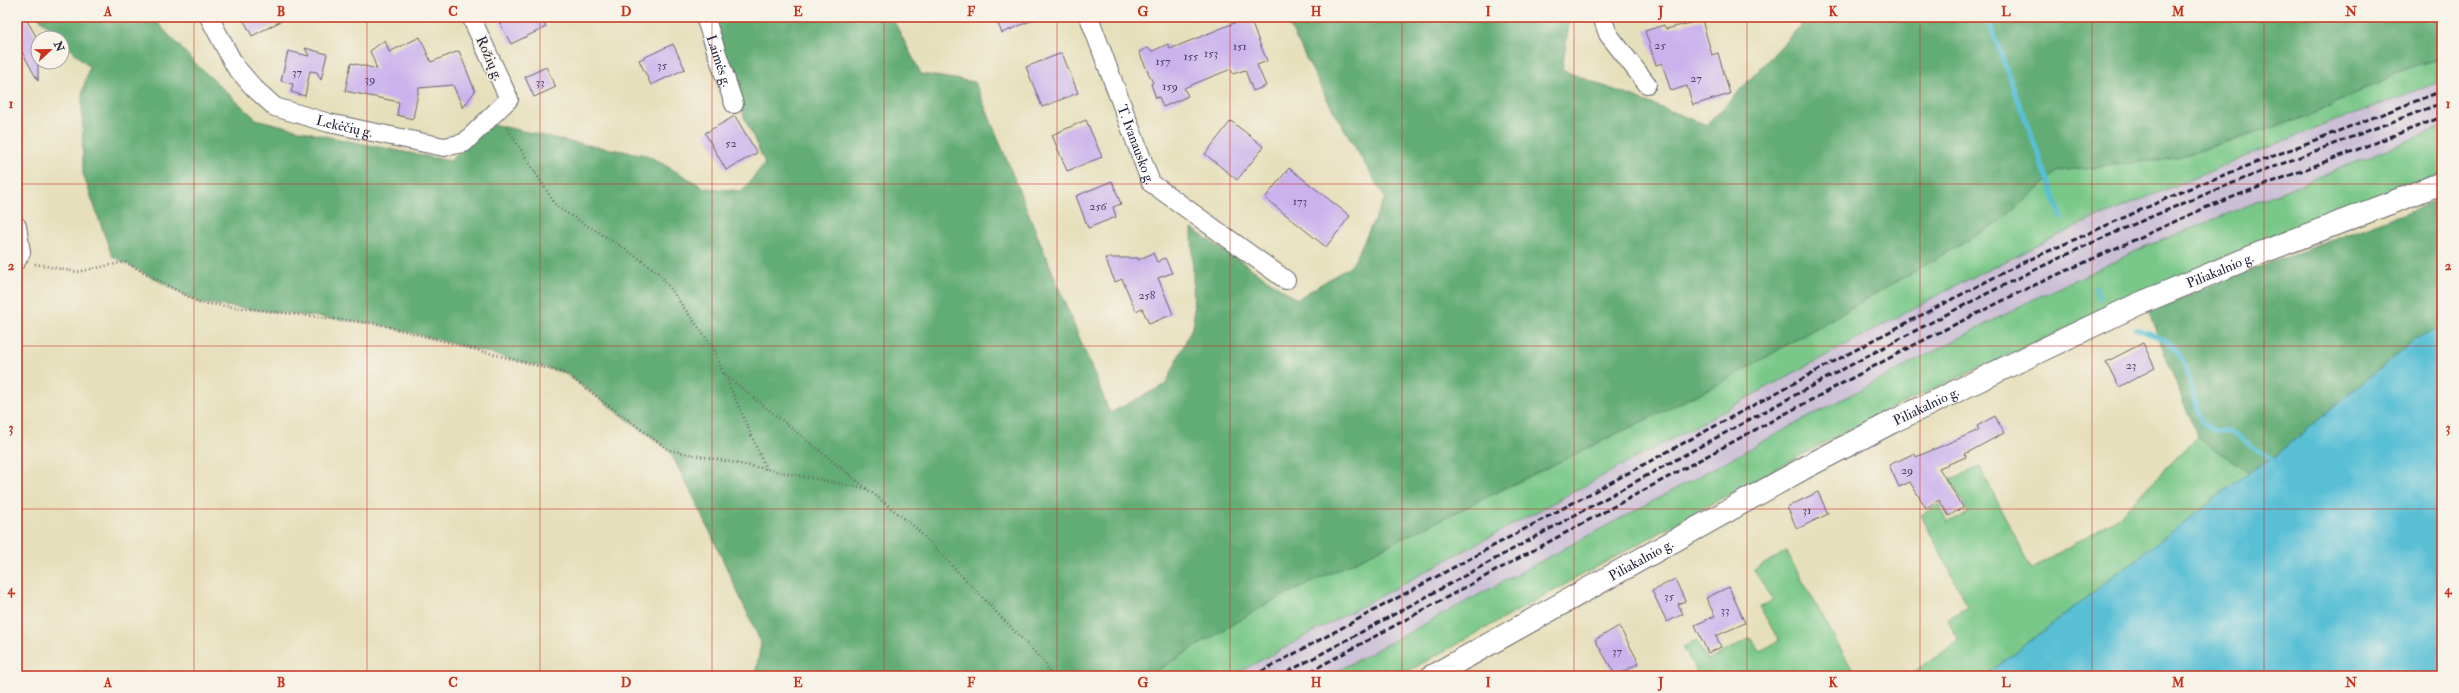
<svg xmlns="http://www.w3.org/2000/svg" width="2459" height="693" viewBox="0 0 2459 693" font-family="'IM FELL Double Pica',serif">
<rect width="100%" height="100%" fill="#f7f3e8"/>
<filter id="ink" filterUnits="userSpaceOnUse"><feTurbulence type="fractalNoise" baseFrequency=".025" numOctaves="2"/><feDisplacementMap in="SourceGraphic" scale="8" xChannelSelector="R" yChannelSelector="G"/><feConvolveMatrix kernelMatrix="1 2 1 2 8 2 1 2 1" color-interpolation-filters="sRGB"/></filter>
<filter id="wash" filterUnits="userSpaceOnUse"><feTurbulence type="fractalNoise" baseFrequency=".012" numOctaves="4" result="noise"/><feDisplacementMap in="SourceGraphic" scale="16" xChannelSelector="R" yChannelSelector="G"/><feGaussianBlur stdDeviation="0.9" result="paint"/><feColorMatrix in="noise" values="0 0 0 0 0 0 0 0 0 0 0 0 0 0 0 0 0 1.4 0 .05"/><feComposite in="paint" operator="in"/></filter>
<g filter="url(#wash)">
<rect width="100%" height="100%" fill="#e6dfbb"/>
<polygon fill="#cbbfd6" points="2442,81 2442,127 2145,247 2034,299 1814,414 1328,676 1232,676 1953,287 2082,224 2311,130"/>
<g fill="#79c889" stroke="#4e7562">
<polygon points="2442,58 2442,81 2311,130 2082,224 1953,287 1232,676 1148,676 1261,607 1719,384 1998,223 2058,171 2176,158 2308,116 2408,68"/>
<polygon points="2442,127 2442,173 2252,244 1879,414 1762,476 1399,676 1328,676 1814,414 2034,299 2145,247"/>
<polygon points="2197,437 2249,472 1985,676 1908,676 1959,641 1947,619 1968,607 1921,515 1939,504 1948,522 1968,513 1951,479 1980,467 2031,569 2116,519"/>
<polygon points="1786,551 1856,676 1699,676 1683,647 1696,640 1707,661 1750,638 1760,651 1779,641 1760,607 1773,600 1754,570"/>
</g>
<g fill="#62ac75" stroke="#426758">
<polygon points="38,17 152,17 199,67 256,119 319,135 450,161 492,124 575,143 647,155 705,188 742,191 765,163 745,119 711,17 892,17 921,74 975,82 1110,413 1166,384 1194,323 1192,229 1297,299 1352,265 1385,198 1329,103 1285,17 1570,17 1562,70 1707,125 1803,23 1802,17 2442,17 2442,58 2408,68 2308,116 2176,158 2058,171 1998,223 1719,384 1261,607 1148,676 755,676 761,643 700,510 669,450 565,373 378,324 200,303 112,256 83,174 82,94 89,67"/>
<polygon points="2442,199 2442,326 2413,341 2272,459 2249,472 2197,437 2149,313 2201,289"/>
</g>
<polygon fill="#58bfd5" stroke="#3d7088" points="2442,326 2442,676 1985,676 2249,472 2272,459 2413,341"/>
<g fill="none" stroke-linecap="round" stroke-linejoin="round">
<g stroke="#58bfd5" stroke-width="5">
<polyline points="1987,17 2062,218"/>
<polyline points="2095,288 2099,298"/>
<path d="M2136,329C2146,333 2160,336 2168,343C2191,362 2192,395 2201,422L2215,430L2228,431L2272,459L2276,463"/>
</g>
</g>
<g id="blocks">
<g fill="#cbb2ed">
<polygon points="17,17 25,17 38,40 38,81 17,43"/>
<polygon points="242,17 289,17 252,36"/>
<polygon points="507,17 541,17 546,27 511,44 499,21"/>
<polygon points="995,17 1040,17 1002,33"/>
<polygon points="1249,17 1267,61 1257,65 1266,86 1253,91 1245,70 1233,74 1231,69 1184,88 1188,96 1163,107 1159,97 1156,98 1151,84 1153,83 1139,52 1147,48 1153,51 1168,44 1170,49"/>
<polygon points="1702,20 1712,55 1718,53 1730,94 1693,105 1687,86 1671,91 1662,63 1656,65 1645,31 1664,25 1666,29"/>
<polygon points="420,37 431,62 459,51 475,91 463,108 453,85 419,88 413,119 397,115 399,102 345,91 351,63 377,69 370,51 385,40 389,52"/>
<polygon points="673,44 685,69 651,85 639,60"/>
<polygon points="305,48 327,54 321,80 317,72 310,71 305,96 291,92 293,84 281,81 288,51 309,56"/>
<polygon points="1062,53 1078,93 1042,107 1026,67"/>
<polygon points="546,67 556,87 534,97 525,77"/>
<polygon points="735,116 757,153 726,170 705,133"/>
<polygon points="1086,120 1102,157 1067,171 1052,135"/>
<polygon points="1231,121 1264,147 1237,180 1205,154"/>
<polygon points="1289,168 1350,216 1326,247 1265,198"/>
<polygon points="1112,181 1121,204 1113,207 1116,217 1088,228 1076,196"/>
<polygon points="1153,253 1157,262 1165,258 1172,273 1158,278 1173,314 1149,324 1142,308 1136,311 1122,279 1115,282 1105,258 1138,258 1138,260"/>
<polygon points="2143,343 2155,368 2119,387 2106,362"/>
<polygon points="1995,416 2004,433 1965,454 1966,457 1939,468 1963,507 1949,516 1939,500 1926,508 1910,482 1899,487 1889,465 1915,453 1916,457 1979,430 1977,426"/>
<polygon points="1818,492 1828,514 1797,529 1787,507"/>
<polygon points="1675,579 1685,601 1678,604 1683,614 1667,622 1652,591"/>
<polygon points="1729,587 1745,623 1716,636 1721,647 1708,653 1695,625 1715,616 1706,598"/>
<polygon points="1619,626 1639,663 1616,676 1595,640"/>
</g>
</g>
</g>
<g filter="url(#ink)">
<use href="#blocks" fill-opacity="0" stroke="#676468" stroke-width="1"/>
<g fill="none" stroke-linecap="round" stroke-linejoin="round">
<g stroke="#676468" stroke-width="20">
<g id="minor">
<path id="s1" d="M209,17L235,66L254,88L275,107L329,123L444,147L464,143L509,99L471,17"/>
<path id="s2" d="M705,17L734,104"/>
<path id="s3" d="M1089,17L1151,183L1286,280"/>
<polyline points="1602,17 1608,34 1647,84"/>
<polyline points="17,226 21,252 17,260"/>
</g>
</g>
<g stroke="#676468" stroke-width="24">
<g id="primary">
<path id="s4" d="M1432,676L1808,466L1892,422L2136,305L2263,252L2442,183"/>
</g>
</g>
<g stroke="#676468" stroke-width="2.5" stroke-dasharray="1 3" stroke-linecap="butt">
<polyline points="506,126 557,207 621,246 659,273 714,349 723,373 917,529 1045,663 1051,676"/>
<polyline points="35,264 77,272 125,262 200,303 378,324 565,373 669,450 868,489"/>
<polyline points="724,373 766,469"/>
</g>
<use href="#minor" stroke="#fff" stroke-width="18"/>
<use href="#primary" stroke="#fff" stroke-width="22"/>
<g stroke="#22223b" stroke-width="3" stroke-dasharray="6 3" stroke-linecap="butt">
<polyline points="1253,676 1885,334 2022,263 2188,189 2442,91"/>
<path d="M1280,676C1448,586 1615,492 1784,401C1888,345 1994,287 2103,238C2214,188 2328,146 2442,103"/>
<polyline points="1302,676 1751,432 1912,346 2028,288 2207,207 2442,117"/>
</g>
</g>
</g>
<path fill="none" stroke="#c8321e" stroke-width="1" stroke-opacity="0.55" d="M194,17V676M367,17V676M540,17V676M712,17V676M884,17V676M1057,17V676M1230,17V676M1402,17V676M1574,17V676M1747,17V676M1920,17V676M2092,17V676M2264,17V676M17,184H2442M17,346H2442M17,509H2442"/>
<g text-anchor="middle" stroke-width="3" stroke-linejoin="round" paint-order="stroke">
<g font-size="12" fill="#4c4668">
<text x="1660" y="49">25</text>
<text x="1240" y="50">151</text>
<text x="1211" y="57">153</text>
<text x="1191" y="60">155</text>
<text x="1163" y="65">157</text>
<text x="662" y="69">35</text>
<text x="297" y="76">37</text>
<text x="1696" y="82">27</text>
<text x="370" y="83">39</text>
<text x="540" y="86">33</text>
<text x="1170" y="90">159</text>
<text x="731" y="147">52</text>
<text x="1300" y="205">173</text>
<text x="1098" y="210">256</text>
<text x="1147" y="299">258</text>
<text x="2131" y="369">23</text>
<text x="1907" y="474">29</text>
<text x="1807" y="514">31</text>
<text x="1669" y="600">35</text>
<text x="1725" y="614">33</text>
<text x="1617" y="655">37</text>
</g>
<g font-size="14" fill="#22223b" stroke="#f7f3e8">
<text transform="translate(490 58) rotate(66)" y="5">Rožių g.</text>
<text dy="5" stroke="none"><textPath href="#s2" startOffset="46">Laimės g.</textPath></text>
<text dy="5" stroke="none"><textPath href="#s1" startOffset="185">Lekėčių g.</textPath></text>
<text dy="5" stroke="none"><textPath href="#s3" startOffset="136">T. Ivanausko g.</textPath></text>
<text dy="5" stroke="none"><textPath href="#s4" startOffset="887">Piliakalnio g.</textPath></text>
<text dy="5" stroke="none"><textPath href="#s4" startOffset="563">Piliakalnio g.</textPath></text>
<text dy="5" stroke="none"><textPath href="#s4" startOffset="239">Piliakalnio g.</textPath></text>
</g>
</g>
<rect width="2459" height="693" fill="none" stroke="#f7f3e8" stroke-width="44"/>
<g transform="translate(50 50) rotate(68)"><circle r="19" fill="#f7f3e8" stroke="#a29fa3"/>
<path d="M0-3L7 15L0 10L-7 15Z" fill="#c8321e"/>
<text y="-6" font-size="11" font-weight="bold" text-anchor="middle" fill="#22223b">N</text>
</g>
<rect x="22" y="22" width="2415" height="649" fill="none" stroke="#c8321e" stroke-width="1.5"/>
<g font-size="13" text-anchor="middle" font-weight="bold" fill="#c8321e">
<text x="108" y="16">A</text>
<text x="281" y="16">B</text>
<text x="453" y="16">C</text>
<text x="626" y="16">D</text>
<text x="798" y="16">E</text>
<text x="971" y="16">F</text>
<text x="1143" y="16">G</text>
<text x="1316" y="16">H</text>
<text x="1488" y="16">I</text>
<text x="1661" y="16">J</text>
<text x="1833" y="16">K</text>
<text x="2006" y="16">L</text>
<text x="2178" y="16">M</text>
<text x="2351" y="16">N</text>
<text x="11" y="108">1</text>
<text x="2448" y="108">1</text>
<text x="11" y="270">2</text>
<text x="2448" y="270">2</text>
<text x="11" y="432">3</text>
<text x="2448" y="432">3</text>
<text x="11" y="594">4</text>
<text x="2448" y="594">4</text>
<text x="108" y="687">A</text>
<text x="281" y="687">B</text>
<text x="453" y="687">C</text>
<text x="626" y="687">D</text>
<text x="798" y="687">E</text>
<text x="971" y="687">F</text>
<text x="1143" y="687">G</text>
<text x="1316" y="687">H</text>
<text x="1488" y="687">I</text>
<text x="1661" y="687">J</text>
<text x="1833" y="687">K</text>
<text x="2006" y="687">L</text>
<text x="2178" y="687">M</text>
<text x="2351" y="687">N</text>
</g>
</svg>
